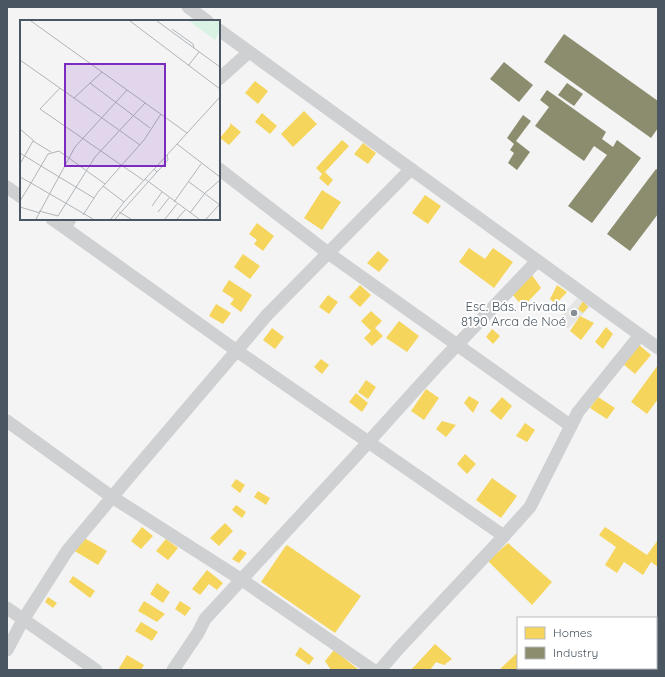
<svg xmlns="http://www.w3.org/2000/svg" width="665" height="677" viewBox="0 0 665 677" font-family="Quicksand,sans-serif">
<rect width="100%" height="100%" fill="#f4f4f4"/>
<polygon fill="#e6e5e6" points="577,298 591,306 568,329 557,321"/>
<g fill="#f6d55c">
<polygon points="255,81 268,91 258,104 245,93"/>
<polygon points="304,111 317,124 293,147 281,134"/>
<polygon points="262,113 277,126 270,134 255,122"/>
<polygon points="230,123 241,132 229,145 220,138 230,126"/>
<polygon points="342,140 349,146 325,172 333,180 328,186 319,178 322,174 316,168"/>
<polygon points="363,143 376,153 368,164 354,154"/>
<polygon points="322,190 341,202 322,230 304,218"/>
<polygon points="425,195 441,206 428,224 412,213"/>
<polygon points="257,223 274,236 263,251 254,244 257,240 249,234"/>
<polygon points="469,248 485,259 493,248 513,262 494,288 459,262"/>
<polygon points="378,251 389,260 379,272 367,263"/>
<polygon points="243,254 260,266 250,279 234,267"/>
<polygon points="532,275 541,288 523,307 512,294"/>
<polygon points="229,280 252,295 241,312 230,304 234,299 222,291"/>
<polygon points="360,285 371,295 360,307 349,297"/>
<polygon points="557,285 567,292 556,304 550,299"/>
<polygon points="328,295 338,302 329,314 319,307"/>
<polygon points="583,301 588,307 583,313 578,309"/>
<polygon points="216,304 231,313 223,324 209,316"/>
<polygon points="371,311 382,321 375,328 383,336 372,346 364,338 371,331 361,321"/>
<polygon points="580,316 594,323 581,340 570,331"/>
<polygon points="399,321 419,336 407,352 386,338"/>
<polygon points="606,327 613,334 603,349 595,342"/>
<polygon points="272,328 284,337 275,349 263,340"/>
<polygon points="492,329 500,336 493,344 486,337"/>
<polygon points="638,344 651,355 635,374 622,363"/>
<polygon points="321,359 329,365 322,374 314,367"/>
<polygon points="658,365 658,399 647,414 631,402"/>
<polygon points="366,380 376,387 368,399 358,392"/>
<polygon points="426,389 439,398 424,420 411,411"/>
<polygon points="356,393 368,403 362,412 349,402"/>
<polygon points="469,396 479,402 473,413 464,403"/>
<polygon points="502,397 512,406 501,420 490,411"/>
<polygon points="598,397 615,408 607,419 590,408"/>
<polygon points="442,421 456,425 446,437 436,429"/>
<polygon points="525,423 535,430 527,442 516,436"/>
<polygon points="465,454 476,464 467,474 457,464"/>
<polygon points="492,478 517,496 501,518 476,500"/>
<polygon points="236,479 245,485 240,493 231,486"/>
<polygon points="258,491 270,498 266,505 254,497"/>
<polygon points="236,505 246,512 242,518 232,510"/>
<polygon points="225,523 233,531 219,546 210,538"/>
<polygon points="142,527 153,536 141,549 131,541"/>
<polygon points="605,527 647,555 658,540 658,567 651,562 643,575 624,562 617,573 605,565 616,547 599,535"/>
<polygon points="81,536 107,551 98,565 73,550"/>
<polygon points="166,539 178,548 168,560 156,551"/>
<polygon points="508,543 552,582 532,605 488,561"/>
<polygon points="287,545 361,596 335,633 261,582 285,547"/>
<polygon points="240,549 247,553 239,563 232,559"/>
<polygon points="207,570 223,583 217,590 209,584 200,595 192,589"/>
<polygon points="73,576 95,591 90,598 69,582"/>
<polygon points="157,583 170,592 163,603 150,594"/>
<polygon points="48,597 57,603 53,608 45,602"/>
<polygon points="144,601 165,614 157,622 138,611"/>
<polygon points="180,601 191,608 185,616 175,609"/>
<polygon points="141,622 158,632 152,641 135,631"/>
<polygon points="435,644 452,659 444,665 436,662 430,670 411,670"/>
<polygon points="300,647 314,658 309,665 295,655"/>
<polygon points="334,650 359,670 331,670 325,661"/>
<polygon points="517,653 518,654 518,668 532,668 534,670 499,670"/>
<polygon points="127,655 144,665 141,670 118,670"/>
</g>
<g fill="#8c8c6e">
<polygon points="564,34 658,101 658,128 651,138 544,62"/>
<polygon points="504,62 533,85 519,102 490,79"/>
<polygon points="567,83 583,94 574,106 558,95"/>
<polygon points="547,90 606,132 602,139 613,147 617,140 641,158 592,223 568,206 607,155 594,146 584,161 535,126 549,107 540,100"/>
<polygon points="523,115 531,121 516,141 530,152 517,170 508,163 514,153 510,150 514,144 507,138"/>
<polygon points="656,169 658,170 658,214 630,251 607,234"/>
</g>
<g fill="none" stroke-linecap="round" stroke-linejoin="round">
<g stroke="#b9bec3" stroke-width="20">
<g id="highway">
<polyline points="656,631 658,629"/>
<polyline points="620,670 622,668"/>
</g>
</g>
<g stroke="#ced0d2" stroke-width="13">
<polyline points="188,7 207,21"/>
<polyline points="219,30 658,348"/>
<polyline points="219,79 249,52"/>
<polyline points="219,169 328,253 571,426"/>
<polyline points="7,187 21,197"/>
<polyline points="52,219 65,228"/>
<polyline points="70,219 65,228 237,351 504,536"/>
<polyline points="7,421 112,497 242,580 373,670"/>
<polyline points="7,608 96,670"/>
<polyline points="7,650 23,620 67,551 134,471 267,315 411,169"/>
<polyline points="173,670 198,633 205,619 353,459 438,365 537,261"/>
<polyline points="380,670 399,648 504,536 530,507 578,412 640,335"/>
<polyline points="654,670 658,666"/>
</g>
<use href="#highway" stroke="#bec4c9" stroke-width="19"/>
</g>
<circle fill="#868d94" stroke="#fff" stroke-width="1.5" cx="574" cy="313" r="4"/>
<g text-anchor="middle" stroke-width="4" stroke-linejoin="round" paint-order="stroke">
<g font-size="13" fill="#4a5661" stroke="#fff" text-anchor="end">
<text x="566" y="311">Esc. Bás. Privada<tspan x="566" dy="15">8190 Arca de Noé</tspan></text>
</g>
</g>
<g transform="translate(20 20)">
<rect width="200" height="200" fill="#f4f4f4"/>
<path d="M169,1H200V12L195,20Z" fill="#d9f2e3"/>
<path fill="none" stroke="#b0b5b9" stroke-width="1" d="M11,1L167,113M110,1L200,69M137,1L200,47M152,9L173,24L174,28M0,40L54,78M168,46L179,32M82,52L54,78L120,125M70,63L130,108M40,68L20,89L123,160M0,109L14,121M157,124L200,157M0,133L21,146L11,163L73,199M0,144L13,121L31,132M137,152L148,140L147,135M0,157L11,163L0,181M125,159L179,199M169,162L200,185M83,166L104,182M74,178L21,146L28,134L39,131L85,164M154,182L181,144M132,186L142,172M0,187L20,193M19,191L38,196L75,137L125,83M99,192L111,199M138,192L149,178M170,193L185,173L200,160M63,195L78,172L124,120L141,94M16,199L55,127L107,70M91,199L104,182L200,77M95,199L137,152L134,149M145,199L157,184M157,199L165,190M186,199L200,184"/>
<path fill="#7b2cbf" fill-opacity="0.15" stroke="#7b2cbf" stroke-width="2" d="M45,44H145V146H45Z"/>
<rect width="200" height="200" fill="none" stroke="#4a5661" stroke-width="2"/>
</g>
<rect width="665" height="677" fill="none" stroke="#4a5661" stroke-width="16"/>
<rect x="517" y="617" width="140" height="52" fill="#ffffff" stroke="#b7bbc0"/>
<rect x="525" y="627" width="20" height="12" fill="#f6d55c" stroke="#b7bbc0"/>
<text x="553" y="637" font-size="12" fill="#4a5661">Homes</text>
<rect x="525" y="647" width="20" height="12" fill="#8c8c6e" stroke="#b7bbc0"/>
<text x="553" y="657" font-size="12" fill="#4a5661">Industry</text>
</svg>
